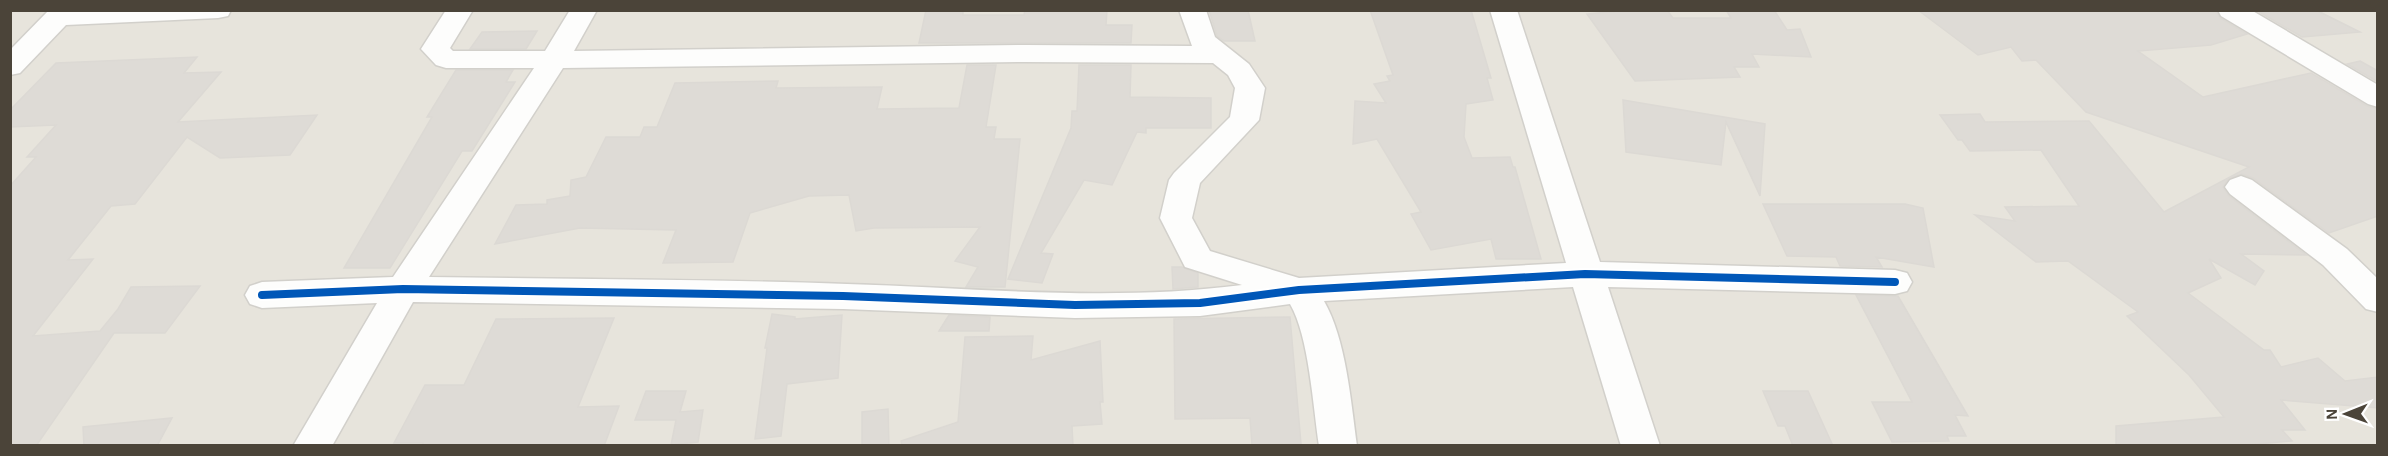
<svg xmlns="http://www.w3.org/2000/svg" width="2388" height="456" viewBox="0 0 2388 456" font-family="'Alegreya Sans',sans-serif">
<rect width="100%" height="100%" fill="#f4f2ee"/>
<rect fill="#e7e4dc" x="11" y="11" width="2366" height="434"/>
<g fill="#dedbd6" stroke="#dcd9d4" stroke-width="1.5">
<polygon points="926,10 963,10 963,15 1024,15 1025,10 1107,10 1106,25 1132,25 1131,43 919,43"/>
<polygon points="1209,10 1248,10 1255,41 1224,41 1217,36"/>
<polygon points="1370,10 1471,10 1491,78 1487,78 1493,100 1466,104 1464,137 1472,158 1510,157 1513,167 1515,167 1541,259 1496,259 1491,239 1431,250 1411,214 1421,212 1377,139 1353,144 1355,101 1386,103 1374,84 1390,81 1387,76 1393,75"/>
<polygon points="1629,10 1667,10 1673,18 1731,18 1726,10 1774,10 1787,30 1800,29 1811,57 1752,54 1759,67 1734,67 1740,77 1635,81 1587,14"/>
<polygon points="1918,10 2216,10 2220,18 2247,34 2211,45 2138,51 2203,97 2311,73 2367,106 2378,109 2378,216 2329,233 2253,178 2242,174 2229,178 2223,187 2229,196 2306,255 2241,254 2264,271 2255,285 2209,259 2221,278 2188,293 2264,350 2270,350 2281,367 2318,358 2345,381 2378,377 2378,408 2281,400 2305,430 2282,430 2292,441 2236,446 2116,446 2116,426 2224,417 2189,375 2127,316 2138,312 2068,261 2036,262 1975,215 2015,221 2005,207 2079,206 2041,150 1970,151 1962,140 1958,140 1940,115 1980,114 1985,122 2089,121 2164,212 2249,167 2086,112 2036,60 2022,61 2011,47 1978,55"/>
<polygon points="2256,10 2316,10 2360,32 2302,37"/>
<polygon points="537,31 526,49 470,49 482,32"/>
<polygon points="197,57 184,73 221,72 178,122 317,115 290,155 220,158 187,137 135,204 111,206 68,260 93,259 33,336 100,331 118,309 131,287 200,286 165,333 114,333 36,446 10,446 10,186 36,157 27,157 56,125 10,127 10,110 56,63"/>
<polygon points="2360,61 2378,71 2378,82 2347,64"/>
<polygon points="967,65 996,65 986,127 996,127 994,139 1020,139 1005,287 966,287 978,267 955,261 980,227 874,228 856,231 849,195 809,196 750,213 733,262 663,263 676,230 580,228 495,244 516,205 547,204 547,200 570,196 571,180 586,177 606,137 640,137 644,127 657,127 675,83 778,81 776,88 882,87 877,109 959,108"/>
<polygon points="1079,65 1131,65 1130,97 1211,98 1211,128 1146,128 1146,133 1137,132 1112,185 1084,180 1041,253 1053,254 1042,283 1008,279 1071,128 1072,111 1077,111"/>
<polygon points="456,70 513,70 506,82 515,82 472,151 462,151 390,268 344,268 432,117 427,117"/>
<polygon points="1623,100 1765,124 1760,196 1726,122 1721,165 1626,152"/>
<polygon points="1763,204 1905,204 1923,208 1934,267 1876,257 1882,267 1840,266 1836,257 1787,256"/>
<polygon points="1172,267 1182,267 1198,273 1198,287 1173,289"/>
<polygon points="1856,295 1898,296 1968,416 1955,415 1966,436 1947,436 1949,441 1892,442 1872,402 1912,402"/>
<polygon points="772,314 795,317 795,319 842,315 838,378 787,384 781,436 755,439 767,348 765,348"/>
<polygon points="949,315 990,317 989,331 939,331"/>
<polygon points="1290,317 1301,444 1252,445 1250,418 1175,419 1174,319"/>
<polygon points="614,318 578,407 619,406 604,446 422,446 423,443 394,443 425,385 464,385 496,319"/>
<polygon points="1033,336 1031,360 1100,341 1103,402 1100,402 1102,424 1072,426 1073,446 902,446 901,441 958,422 965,337"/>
<polygon points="646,391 686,391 680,412 703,410 698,442 671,445 676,420 635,420"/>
<polygon points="1763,391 1808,391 1833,446 1793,446 1785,426 1778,426"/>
<polygon points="888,409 889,446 862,446 862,412"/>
<polygon points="172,418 157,446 84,446 83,427"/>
</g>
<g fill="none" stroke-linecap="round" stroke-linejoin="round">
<g stroke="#d2d0cb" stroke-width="3">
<g id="minor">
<polygon points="49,10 231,10 228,16 218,18 66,25 20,73 10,75 10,50"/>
<path d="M446,10H473L450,48L453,51H545L570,10H597L574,51L1024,45L1192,46L1179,10H1206L1215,37L1249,64L1265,88L1259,120L1200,183L1192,218L1210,251L1299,278L1566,263L1490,10H1517L1600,262L1895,270L1907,273L1912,282L1907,291L1895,294L1608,287L1660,446H1621L1573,287L1324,301C1346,339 1351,402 1357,446H1319C1313,407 1309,336 1290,304L1200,316L1075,318L843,309L413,302L332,446H293L377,303L262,308L250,304L245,295L250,286L262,282L393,277L534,68H446L436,65L421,49ZM1024,62L1213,63L1228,75L1235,88L1230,117L1174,173L1169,180L1160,218L1185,267L1242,285C1112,302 978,288 847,284C708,279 568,279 429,277L563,68Z"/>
<polygon points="2218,10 2251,10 2378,85 2378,107 2368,104 2221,16"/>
<polygon points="2241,176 2252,180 2347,249 2378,279 2378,312 2366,309 2323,265 2230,194 2225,187 2230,180"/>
</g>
</g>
<use href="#minor" fill="#fdfdfc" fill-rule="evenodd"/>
<g stroke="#fff" stroke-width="12">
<polyline id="cycleway" points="262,295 403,289 843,296 1075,305 1200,303 1299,290 1585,274 1895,282"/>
</g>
<use href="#cycleway" stroke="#0057b8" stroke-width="8"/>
</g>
<rect width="2388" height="456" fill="none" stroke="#4b4439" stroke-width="24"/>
<g transform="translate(2346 414) rotate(269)" stroke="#ffffff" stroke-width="4.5" paint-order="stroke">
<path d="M0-4.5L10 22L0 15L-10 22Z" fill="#4b4439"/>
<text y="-9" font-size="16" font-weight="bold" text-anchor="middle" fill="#4b4439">N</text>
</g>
</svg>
